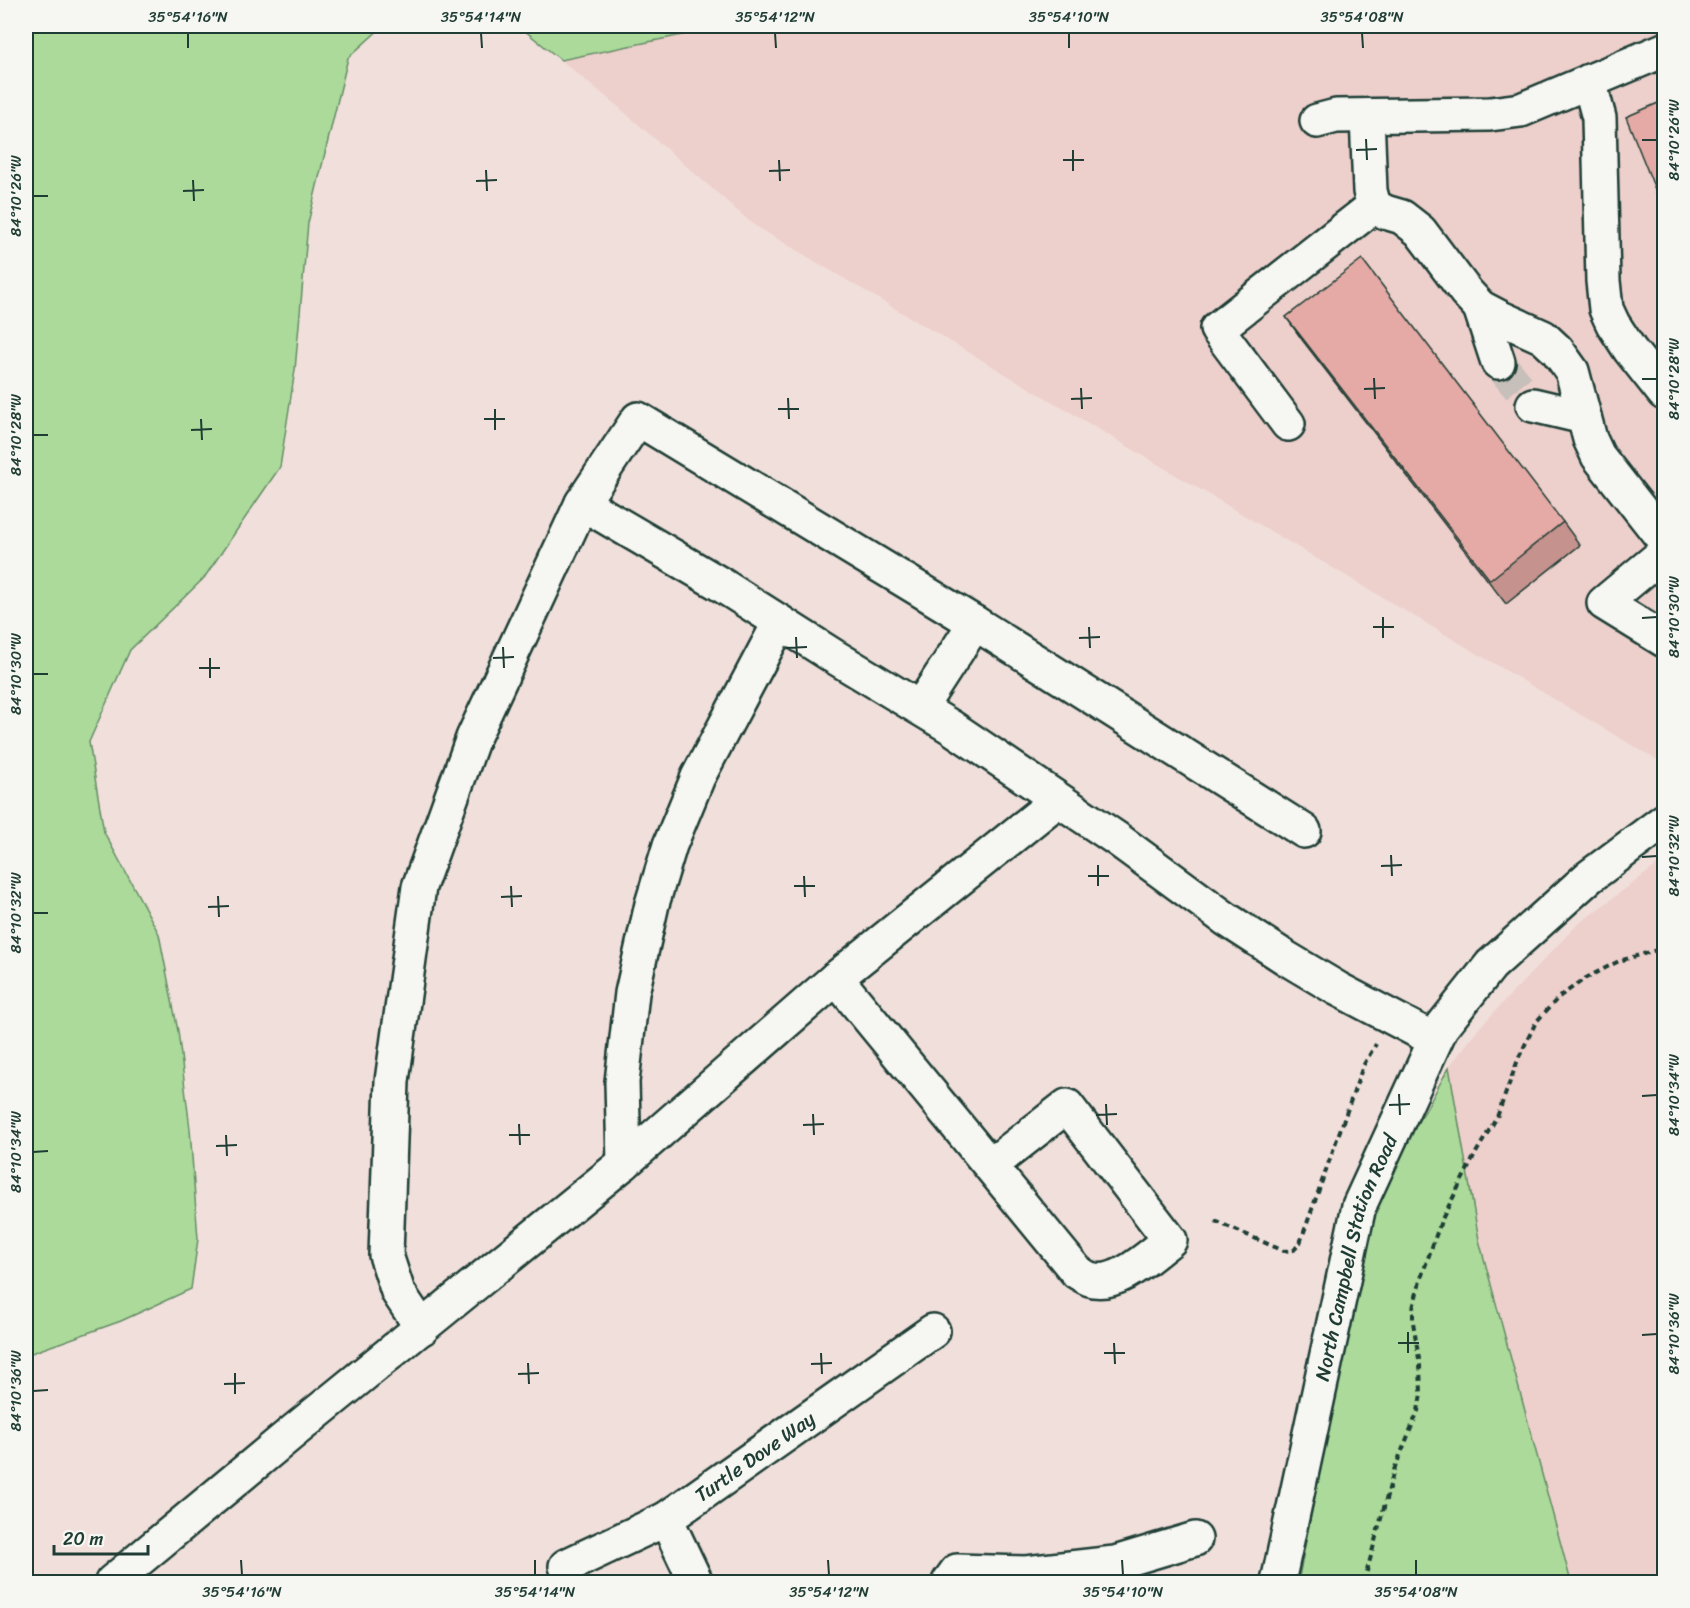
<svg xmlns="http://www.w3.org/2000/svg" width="1690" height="1608" viewBox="0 0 1690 1608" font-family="Sriracha,sans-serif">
<rect width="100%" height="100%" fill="#f1dfdb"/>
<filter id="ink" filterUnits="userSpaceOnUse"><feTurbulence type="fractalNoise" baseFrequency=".0167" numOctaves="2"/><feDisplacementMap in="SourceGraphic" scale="12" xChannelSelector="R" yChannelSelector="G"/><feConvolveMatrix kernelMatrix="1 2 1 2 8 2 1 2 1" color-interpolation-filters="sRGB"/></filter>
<g filter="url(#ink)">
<g fill="#edcfcb">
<polygon points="726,26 1664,26 1664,764 754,225 615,104 561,60"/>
<polygon points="1664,860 1664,1582 1571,1582 1479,1240 1449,1067 1480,1027 1577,925"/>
</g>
<g fill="#abda9a" stroke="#658c67" stroke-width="1.5">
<polygon points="26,26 383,26 348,58 308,223 295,370 280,467 204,578 130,650 89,742 104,832 159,934 178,1031 190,1129 198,1239 191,1289 121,1321 26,1355"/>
<polygon points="519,26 726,26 561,60"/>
<polygon points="1449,1067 1479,1240 1571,1582 1298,1582 1368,1224 1392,1161 1425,1111"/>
</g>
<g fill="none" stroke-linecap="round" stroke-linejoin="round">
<polyline stroke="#c7bfba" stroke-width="33" stroke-dasharray="33 16" stroke-linecap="butt" points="1498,362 1533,405"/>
<g stroke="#1f3d34" stroke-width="38">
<g id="minor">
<polyline points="1589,81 1599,118 1603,281 1606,309 1613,324 1630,350 1664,393"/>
<polyline points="1367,116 1370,191 1374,206 1385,212 1402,217 1420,231 1466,292 1480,307 1501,318 1543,337 1557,350 1572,371 1590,439 1598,456 1664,540"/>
<polyline points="1317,121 1336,116 1490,114 1521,110 1664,50"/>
<polyline points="1480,307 1498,362"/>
<polyline points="1533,405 1584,417"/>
<polyline points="1288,424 1217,329 1374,206"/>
<polyline points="1664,553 1604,603 1664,640"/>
<polyline points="975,623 1304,831"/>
<polyline points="920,708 975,623 638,419 582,503 720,584 835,657 951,727 1117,839 1226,919 1286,958 1338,989 1435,1040"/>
<polyline points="624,1163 622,1082 632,993 652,904 670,845 698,777 780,622"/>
<path d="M990,1166L1067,1106L1170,1240C1150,1255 1117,1288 1090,1279C1086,1278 1081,1274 1077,1272L836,978L1058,800"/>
<polyline points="422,1328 398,1292 386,1255 392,1081 419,887 473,738 582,503"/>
<polyline points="666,1519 696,1582"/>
<path id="s1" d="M566,1566L666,1519L933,1331"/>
<polyline points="112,1582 294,1431 624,1163 836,978"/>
<polyline points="949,1582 957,1571 1026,1573 1115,1563 1195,1539"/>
<path id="s2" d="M1278,1582L1359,1206L1441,1028L1491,965L1589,877L1664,821"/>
</g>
</g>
<g stroke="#1f3d34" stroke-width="4" stroke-dasharray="6 4.5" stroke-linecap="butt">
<polyline points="1215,1221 1284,1251 1294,1250 1300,1243 1363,1066 1376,1044"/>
<polyline points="1364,1582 1394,1470 1418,1411 1421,1394 1420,1365 1413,1322 1413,1308 1420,1281 1441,1221 1477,1151 1497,1117 1519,1057 1536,1022 1559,997 1586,978 1619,961 1664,948"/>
</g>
<use href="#minor" stroke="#f6f6f2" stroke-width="33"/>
</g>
<polygon fill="#c5928e" stroke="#1f3d34" stroke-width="1.5" points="1286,317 1563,522 1580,545 1506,604 1303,341"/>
<g fill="#e5aaa5" stroke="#1f3d34" stroke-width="1.5">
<polygon points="1665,100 1665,214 1626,117"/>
<polygon points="1362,259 1563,522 1490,580 1286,317"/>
</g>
</g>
<path fill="none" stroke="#1f3d34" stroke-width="2" d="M188,33V48M481,33L482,48M775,33L776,48M1069,33V48M1362,33L1363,48M1366,139L1367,160M1642,140H1657M1073,150V171M1356,150L1377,149M779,160L780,181M1063,160H1084M486,170L487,191M769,171L790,170M193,180L194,201M476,181L497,180M183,191L204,190M33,196H48M1374,378L1375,399M1642,379H1657M1081,388L1082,409M1364,389L1385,388M788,398L789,419M1071,399L1092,398M495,409V430M778,409H799M201,419L202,440M484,419H505M191,430L212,429M33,435H48M1383,617V638M1642,618L1657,617M1089,627L1090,648M1373,627H1394M796,637L797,658M1079,638L1100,637M503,647L504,668M786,648L807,647M210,658V678M493,658L514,657M199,668H220M33,674H48M1391,855L1392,876M1642,857L1657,856M1098,865V886M1381,866L1402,865M804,876L805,897M1088,876H1109M511,886L512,907M794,886H815M218,896L219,917M501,897L522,896M208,907L229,906M33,913H48M1399,1094L1400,1115M1642,1096L1657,1095M1106,1104L1107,1125M1389,1105L1410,1104M813,1114L814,1135M1096,1115L1117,1114M519,1124L520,1145M803,1125L824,1124M226,1135L227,1156M509,1135H530M216,1146L237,1145M33,1152L48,1151M1408,1332V1353M1642,1335L1657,1334M1114,1343L1115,1364M1398,1343H1419M821,1353L822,1374M1104,1353H1125M528,1363L529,1384M811,1364L832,1363M235,1373V1394M518,1374L539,1373M224,1384L245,1383M33,1391L48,1390M241,1560L242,1575M535,1560V1575M828,1560L829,1575M1122,1560L1123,1575M1416,1560V1575"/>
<g text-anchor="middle" stroke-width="6" stroke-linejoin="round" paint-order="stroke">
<g font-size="20" fill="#1f3d34" stroke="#f6f6f2">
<text dy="7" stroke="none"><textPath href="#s2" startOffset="334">North Campbell Station Road</textPath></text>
<text dy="7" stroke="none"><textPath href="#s1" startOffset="219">Turtle Dove Way</textPath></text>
</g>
</g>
<rect width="1690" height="1608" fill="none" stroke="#f6f6f2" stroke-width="66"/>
<path d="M54 1545v9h94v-9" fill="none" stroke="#1f3d34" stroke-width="3"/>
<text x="63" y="1545" font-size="18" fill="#1f3d34" stroke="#f6f6f2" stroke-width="4.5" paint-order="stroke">20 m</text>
<rect x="33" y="33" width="1624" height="1542" fill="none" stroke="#1f3d34" stroke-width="2"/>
<g font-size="15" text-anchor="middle" fill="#1f3d34">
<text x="188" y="22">35°54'16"N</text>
<text x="481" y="22">35°54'14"N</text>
<text x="775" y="22">35°54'12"N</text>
<text x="1069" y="22">35°54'10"N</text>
<text x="1362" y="22">35°54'08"N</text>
<text transform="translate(1674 140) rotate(-90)" y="5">84°10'26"W</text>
<text transform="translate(16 196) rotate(-90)" y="5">84°10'26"W</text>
<text transform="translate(1674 379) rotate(-90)" y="5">84°10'28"W</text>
<text transform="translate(16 435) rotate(-90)" y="5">84°10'28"W</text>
<text transform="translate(1674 617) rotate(-90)" y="5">84°10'30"W</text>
<text transform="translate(16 674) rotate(-90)" y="5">84°10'30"W</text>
<text transform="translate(1674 856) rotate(-90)" y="5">84°10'32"W</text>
<text transform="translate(16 913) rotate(-90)" y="5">84°10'32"W</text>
<text transform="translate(1674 1095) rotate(-90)" y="5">84°10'34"W</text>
<text transform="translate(16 1152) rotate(-90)" y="5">84°10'34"W</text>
<text transform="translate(1674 1334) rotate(-90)" y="5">84°10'36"W</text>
<text transform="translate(16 1391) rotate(-90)" y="5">84°10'36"W</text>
<text x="242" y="1597">35°54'16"N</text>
<text x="535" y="1597">35°54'14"N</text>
<text x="829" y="1597">35°54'12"N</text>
<text x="1123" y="1597">35°54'10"N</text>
<text x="1416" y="1597">35°54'08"N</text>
</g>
</svg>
